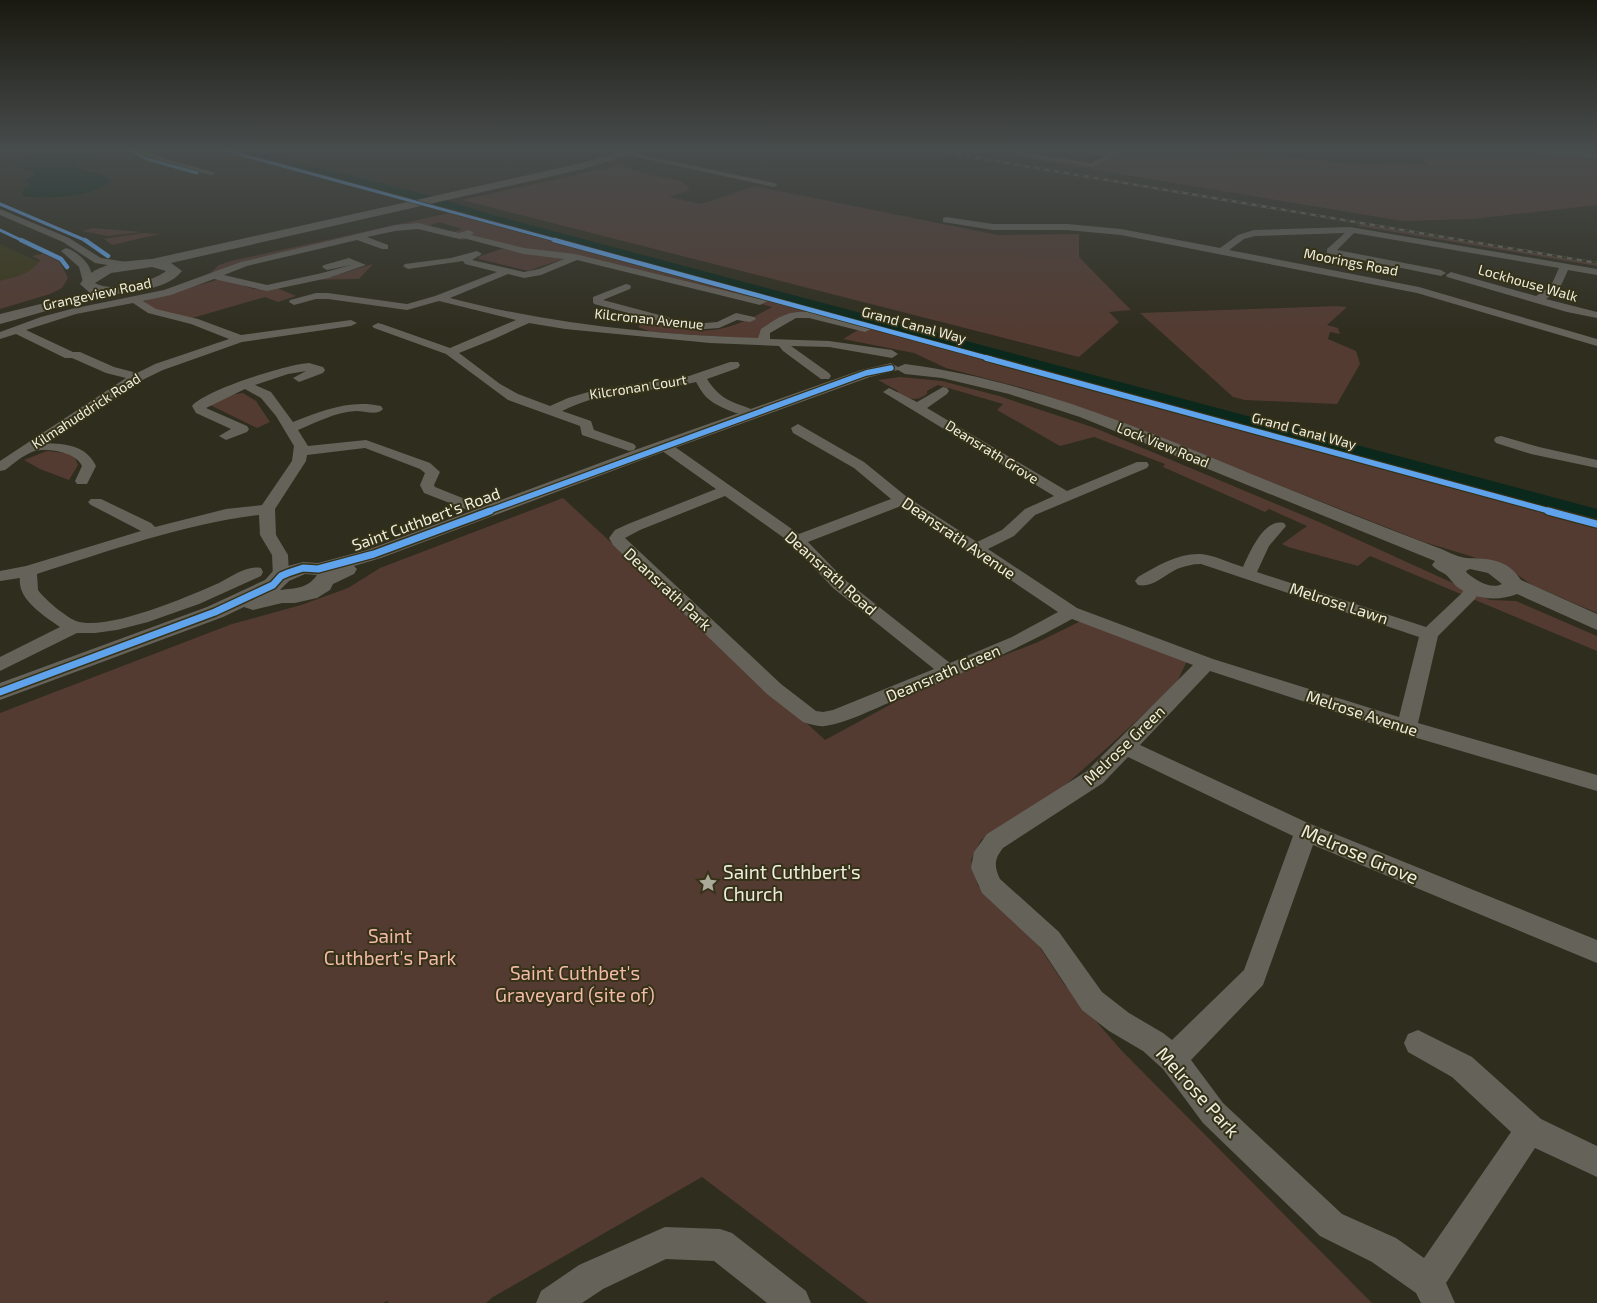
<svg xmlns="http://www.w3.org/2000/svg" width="1597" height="1303" viewBox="0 0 1597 1303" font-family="'Exo 2',sans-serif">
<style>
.built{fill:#3c381a}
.green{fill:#533b32}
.water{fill:#0b281c}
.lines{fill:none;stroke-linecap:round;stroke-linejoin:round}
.minor{fill:#65625a;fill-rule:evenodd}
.tertiary{fill:#65625a;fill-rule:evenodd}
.secondary{fill:#66635a;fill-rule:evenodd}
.rail-casing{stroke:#6a675f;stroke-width:2.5}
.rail{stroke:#353218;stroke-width:2;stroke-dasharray:5;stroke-linecap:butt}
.cycleway-far3-casing{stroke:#353218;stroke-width:4.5}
.cycleway-far2-casing{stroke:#353218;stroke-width:6}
.cycleway-far1-casing{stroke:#353218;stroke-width:8}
.cycleway-casing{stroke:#353218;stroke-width:10}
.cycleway-far3{stroke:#60a3ed;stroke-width:3}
.cycleway-far2{stroke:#60a3ed;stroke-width:4.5}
.cycleway-far1{stroke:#60a3ed;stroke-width:5.5}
.cycleway{stroke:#60a3ed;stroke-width:7}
.labels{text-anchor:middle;stroke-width:4;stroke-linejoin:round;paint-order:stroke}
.far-street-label{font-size:14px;fill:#efeede;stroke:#353218}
.street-label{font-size:16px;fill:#efeede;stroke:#353218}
.near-street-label{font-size:19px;fill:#efeede;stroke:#353218}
.near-poi-label{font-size:19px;fill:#efeede;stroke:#353218;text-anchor:start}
.near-park-label{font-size:19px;fill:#f4baa8;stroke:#353218}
</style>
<rect width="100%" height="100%" fill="#2f2d1e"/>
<!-- built -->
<g class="built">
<polygon points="1199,150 1265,150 1253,160"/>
<polygon points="0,244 39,262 30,272 0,281"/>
</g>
<!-- green -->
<g class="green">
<polygon points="976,150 1022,150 1018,152 1085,164 1089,169 1130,150 1199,150 1253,160 1260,154 1373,166 1388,164 1429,166 1420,157 1426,156 1421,150 1508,150 1597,159 1597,205 1473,219 1403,221"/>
<polygon points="621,165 641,173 682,181 690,190 669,197 701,204 755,186 998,235 1079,234 1079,257 1131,310 1109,312 1119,322 1079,357 462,200"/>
<polygon points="449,213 764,298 757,300 582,257 528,250 471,237 463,240 458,239 462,234 448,231 454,232 462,229 439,222 431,225 432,226 420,225 263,258 207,276 219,265 231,261"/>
<polygon points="1360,224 1597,264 1597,266 1358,226"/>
<polygon points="93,228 142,232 108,236 82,231"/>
<polygon points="143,233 159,234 112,245 104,239"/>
<polygon points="501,249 506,249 566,258 528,271 479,259 478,257"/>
<path d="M46 253 59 260 68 278 62 288 50 294 0 309V281C15 276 31 275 40 260L32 256Z"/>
<polygon points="373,264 359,279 304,280 330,277"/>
<polygon points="220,279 254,289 277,288 296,296 278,302 265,297 189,319 172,313 157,310 142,303 149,299"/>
<path d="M770 300 1597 527V613L1532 585 1506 567 1424 542 1106 417 1030 390 946 368 914 353 843 339 858 330 794 312 783 317 760 332 758 339 651 332 638 327 641 323C660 316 679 328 698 330 723 333 751 319 772 307L761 304Z"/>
<polygon points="1337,306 1347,307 1327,325 1338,328 1340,334 1330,332 1328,339 1356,351 1360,364 1337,404 1245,400 1233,397 1140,313"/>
<path d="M900 377 942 381 999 396 1095 428 1319 522 1490 600 1516 601 1597 636V651L1370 556 1358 566 1288 547 1282 544 1307 526 1269 509 1265 512 1163 467 1165 464 1094 437 1060 446 997 410 1003 404 938 385 927 391V394C916 402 910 399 897 394L898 391 878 380Z"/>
<polygon points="243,393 256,401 270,422 257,428 210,405 230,395"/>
<polygon points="47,451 66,453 75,458 78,465 69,480 40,469 24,460"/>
<polygon points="563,498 825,740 921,688 1038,642 1081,621 1188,659 1176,684 1107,748 1061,789 981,840 971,860 978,886 1037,943 1064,984 1121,1050 1372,1303 868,1303 702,1177 493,1297 486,1303 389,1303 387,1301 383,1303 0,1303 0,713 232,624 301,605 348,588 380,568"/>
</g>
<!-- water -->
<g class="water">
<path d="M23 150H95L93 152 88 155 103 154 106 156C95 156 82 156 76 165 85 173 105 172 111 181 97 196 42 200 23 196L22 192 30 185 26 181 35 173 10 163 36 153Z"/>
<polygon points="232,150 248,150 432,196 489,214 1597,509 1597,521"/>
</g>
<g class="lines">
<!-- minor -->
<g class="minor">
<polygon points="134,150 144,150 166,159 216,173 212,175 160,163"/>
<polygon points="605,150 621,150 631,153 627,155"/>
<polygon points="1074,150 1112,153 1120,150 1129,150 1092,167 1017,154 1021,152 1091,163 1105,156 1077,152"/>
<polygon points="633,153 774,183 778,185 774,187 636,157 633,157"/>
<polygon points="0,209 69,238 101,258 127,262 132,265 127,268 95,263 63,242 0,215"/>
<polygon points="946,217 993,224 1067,224 1121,229 1220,248 1238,235 1254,230 1350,227 1597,269 1597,275 1568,270 1559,290 1546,299 1597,312 1597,318 1567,312 1447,277 1446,275 1451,272 1536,296 1551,286 1559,268 1354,233 1337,250 1441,270 1446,273 1441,276 1327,253 1327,249 1345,233 1255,236 1244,239 1229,250 1419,287 1597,339 1597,346 1417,293 1121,235 1067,230 993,230 943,222 943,218"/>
<path d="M418 223 459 233 469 230 474 233 471 235 524 248 575 254 759 299 767 296 772 299 760 305 577 260 541 275 524 278 508 274 450 298C550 324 654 335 758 338L761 329C769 324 776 318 785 315 807 305 846 321 869 327L871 329 865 332 809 318H796L770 333V339L829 341 892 350 898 354 892 358 829 347 791 346 829 373 831 376 829 379H821L783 351 779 346 710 343 565 329 529 323 494 339 459 353 500 384 518 394 550 406 568 398 595 390 689 376 730 362H738L740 365 738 368 707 379C721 401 733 402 757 411L759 414 757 417C748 419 718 407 711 401 704 396 700 389 696 382 651 393 605 389 562 411L591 421 594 430 634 444 636 447 634 450 629 451 582 435 580 426 508 400 446 354 374 328 372 326 378 323 382 324 450 348 516 320 439 301 407 310 328 299H316L294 305 289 302 290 300 316 293H328L407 304 435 296 497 272 465 264 463 261 408 269 403 266 405 264 451 258 477 251 482 254 472 260 524 272 539 269 564 259 524 254 463 238 459 239 418 229 395 231 367 237 388 245V249H382L357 240 247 266 224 275 267 285 322 273 351 265 327 270 322 267 324 265 349 258 366 265 328 278 267 291 214 279 171 295 143 301 156 309 198 319 241 335 351 320 357 323 351 326 242 342 163 370 130 386 45 443C66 444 86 445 96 466L87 484H77L75 481 82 466C76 452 45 447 32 452 22 456 13 464 5 470L0 471V461L126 378 106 373 72 358H65L16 334 0 339V332L41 317 71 309 164 290 241 262 395 225ZM133 303 148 313 191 324 229 339 155 364 137 373 114 367 80 352H73L26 330 76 314Z"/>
<path d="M66 248C79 252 96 268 91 282H83L79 267 61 251Z"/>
<polygon points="626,284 630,285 631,287 630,289 603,300 693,324 717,322 736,313 754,317 756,319 750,322 737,320 719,328 693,330 594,304 593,302 593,297"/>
<path d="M309 363 323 367 325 370 323 373 299 382 293 378 306 371 288 374 255 385 271 392 293 422C321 411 350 399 381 406L383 409C377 416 365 411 356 411 336 412 317 422 298 430L308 446 366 440 430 463 440 472 434 485 435 487 475 503 478 506 475 509H465L424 493 420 485 425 473 420 469 365 448 307 455 306 461 275 509 276 535 288 555 289 576 287 580H275L273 576 272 555 260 535 259 515C183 524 110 551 37 574L38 590C44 599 66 617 76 621 107 632 189 596 219 583 231 577 247 565 261 568L263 572 261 576 199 604 148 622 117 630 95 633H77L0 671V657L60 627C44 616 17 599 20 578L0 581V571L26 566 141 531 91 505 88 502 91 499H101L151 523 155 527 226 509 262 505 292 461 294 446 276 416 261 398 245 389 206 408 247 426 249 429 247 432 226 440 219 436 231 429 196 413 192 406C205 390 288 364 309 363Z"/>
<path d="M943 387 947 388 949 391 947 394 927 408 1067 491 1137 462H1147L1149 465 1147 468 1035 515 1014 536 988 549 1077 608 1213 659 1399 717 1419 637 1201 564C1192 564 1185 566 1177 569 1165 575 1152 588 1138 585L1135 581 1138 577C1157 566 1178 553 1201 554 1214 555 1230 563 1243 567 1250 552 1264 518 1284 523L1286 526 1269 546 1257 572 1426 627 1462 593 1467 583 1473 582 1479 583 1482 587 1475 599 1438 636 1418 723 1597 775V791L1400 733 1210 671 1140 745 1308 823 1597 940V963L1313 845 1263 985 1191 1060 1223 1103 1342 1214 1396 1238 1424 1258 1511 1132 1452 1077 1408 1052 1404 1043 1408 1034 1418 1030 1472 1057 1541 1119 1597 1146V1177L1535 1148 1446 1283 1455 1303H1421L1416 1293 1372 1262 1320 1236 1203 1123 1163 1069 1143 1051 1109 1031 1082 1010 1041 948 982 893 971 868 974 852 987 834 1087 771 1193 665 1072 619C1015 651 954 677 893 701 871 710 849 722 825 726 818 727 810 724 803 722L767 694 613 545 609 538 615 530 628 524 716 489 658 448 656 445 663 441 668 442 799 534 891 499 854 468 793 433 791 428 798 424 864 462 907 497 977 542 1002 530 1025 509 1054 496 883 392 889 388 917 402ZM725 496 791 543 833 588 934 669 833 710 823 712 816 711 781 684 625 538 640 530ZM901 506 1058 612 1012 637 950 663 845 580 808 542ZM1128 757 1293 836 1244 970 1172 1040 1163 1033 1129 1013 1102 992 1059 932 1000 879C994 867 994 859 1003 848L1103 783Z"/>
<polygon points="1501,436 1539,447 1597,460 1597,468 1531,454 1496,443 1494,440 1496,437"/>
<polygon points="665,1227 720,1229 732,1233 806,1291 811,1303 767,1303 714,1261 666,1259 603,1289 582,1303 536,1303 541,1291 579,1265"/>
</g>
<!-- tertiary -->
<g class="tertiary">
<polygon points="1533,150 1563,150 1597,153 1597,159 1537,153"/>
<path d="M891 363 898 367 905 364C1020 379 1126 422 1232 466 1300 494 1368 521 1436 547 1445 550 1456 557 1466 558 1488 559 1507 558 1521 580L1597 614V630L1517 594C1497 602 1473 599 1456 586 1452 582 1449 577 1445 574 1440 571 1436 570 1432 565L1435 561 1080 417 1009 394 942 378 905 374 898 370 870 377 644 459 381 558 354 566 357 569 354 574 333 584 330 590 317 598 295 603H282L253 610 244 607 223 617 0 700V683L207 607 265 580 273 571 280 568 303 562 318 563 367 550 632 451 861 370ZM1470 569 1488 573 1502 584C1490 590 1476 580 1467 573L1466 571ZM305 574 317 575C307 589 296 588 280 590L289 581Z"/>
</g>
<!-- secondary -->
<path class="secondary" d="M626 150H641L640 152 579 170 171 263 182 271C177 277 171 281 164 284 147 291 129 292 111 295 74 302 37 314 0 324V314L89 292 80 284C95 262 127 261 152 259L577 164ZM152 267 166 271C152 282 111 293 95 283L111 273Z"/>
<!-- rail casing -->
<g class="rail-casing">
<polyline id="rail" points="931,150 1597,263"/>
</g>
<!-- rail -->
<use href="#rail" class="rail"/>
<!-- cycleway-far3 casing -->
<g class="cycleway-far3-casing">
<g id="cycleway-far3">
<polyline points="130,150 147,159 197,173"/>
<polyline points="224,150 559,241"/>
<polyline points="0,204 87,241"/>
<polyline points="0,230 23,241"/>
</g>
</g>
<!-- cycleway-far2 casing -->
<g class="cycleway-far2-casing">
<g id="cycleway-far2">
<polyline points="21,240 61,259 67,267"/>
<polyline points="85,240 108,256"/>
<polyline points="554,240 991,359"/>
</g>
</g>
<!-- cycleway-far1 casing -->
<g class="cycleway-far1-casing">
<g id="cycleway-far1">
<polyline points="986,358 1553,512"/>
<polyline points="486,512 866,373 891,368"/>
</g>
</g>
<!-- cycleway casing -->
<g class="cycleway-casing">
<g id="cycleway">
<polyline points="1548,511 1597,524"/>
<polyline points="0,692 215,612 273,585 281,576 288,573 303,568 318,569 374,554 490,511"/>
</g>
</g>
<!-- cycleway-far3 -->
<use href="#cycleway-far3" class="cycleway-far3"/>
<!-- cycleway-far2 -->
<use href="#cycleway-far2" class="cycleway-far2"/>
<!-- cycleway-far1 -->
<use href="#cycleway-far1" class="cycleway-far1"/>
<!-- cycleway -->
<use href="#cycleway" class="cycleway"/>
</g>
<!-- sky -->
<linearGradient id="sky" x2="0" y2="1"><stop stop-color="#1a1910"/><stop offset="0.45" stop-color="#474c4c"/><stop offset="1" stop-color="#474c4c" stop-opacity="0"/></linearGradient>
<rect width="1597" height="332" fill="url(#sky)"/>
<!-- icons -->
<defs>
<g id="sight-bare" transform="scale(1.5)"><path d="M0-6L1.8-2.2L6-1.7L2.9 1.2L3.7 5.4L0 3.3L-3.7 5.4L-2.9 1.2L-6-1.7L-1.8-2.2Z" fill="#acaa9b" stroke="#353218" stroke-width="2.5" paint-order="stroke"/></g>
</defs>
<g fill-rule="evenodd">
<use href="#sight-bare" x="708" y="883"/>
</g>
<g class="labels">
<!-- far-street labels -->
<g class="far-street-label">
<text transform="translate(1351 262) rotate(11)" y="5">Moorings Road</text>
<text transform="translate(1528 283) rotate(16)" y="5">Lockhouse Walk</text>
<text transform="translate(97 294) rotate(-12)" y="5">Grangeview Road</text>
<text transform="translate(649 319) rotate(6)" y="5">Kilcronan Avenue</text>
<text transform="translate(914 325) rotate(15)" y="5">Grand Canal Way</text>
<text transform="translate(638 387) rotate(-9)" y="5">Kilcronan Court</text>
<text transform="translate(86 411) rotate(-33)" y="5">Kilmahuddrick Road</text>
<text transform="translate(1304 431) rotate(15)" y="5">Grand Canal Way</text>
<text transform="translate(1163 445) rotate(22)" y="5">Lock View Road</text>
<text transform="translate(992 452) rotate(32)" y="5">Deansrath Grove</text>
</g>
<!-- street labels -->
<g class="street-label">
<text transform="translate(426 519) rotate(-20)" y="6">Saint Cuthbert’s Road</text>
<text transform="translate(959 538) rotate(34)" y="6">Deansrath Avenue</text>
<text transform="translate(831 573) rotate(42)" y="6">Deansrath Road</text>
<text transform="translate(668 589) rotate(43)" y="6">Deansrath Park</text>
<text transform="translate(1339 603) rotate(18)" y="6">Melrose Lawn</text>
<text transform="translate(943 673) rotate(-23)" y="6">Deansrath Green</text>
<text transform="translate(1362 713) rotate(18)" y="6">Melrose Avenue</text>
<text transform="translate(1124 745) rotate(-44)" y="6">Melrose Green</text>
</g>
<!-- near-street labels -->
<g class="near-street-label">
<text transform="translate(1360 854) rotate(23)" y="7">Melrose Grove</text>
<text transform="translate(1198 1092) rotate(48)" y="7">Melrose Park</text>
</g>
<!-- near-poi labels -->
<g class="near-poi-label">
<text x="723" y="879">Saint Cuthbert's<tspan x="723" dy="22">Church</tspan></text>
</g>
<!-- near-park labels -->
<g class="near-park-label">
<text x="390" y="943">Saint<tspan x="390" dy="22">Cuthbert's Park</tspan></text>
<text x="575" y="980">Saint Cuthbet's<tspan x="575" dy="22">Graveyard (site of)</tspan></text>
</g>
</g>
</svg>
